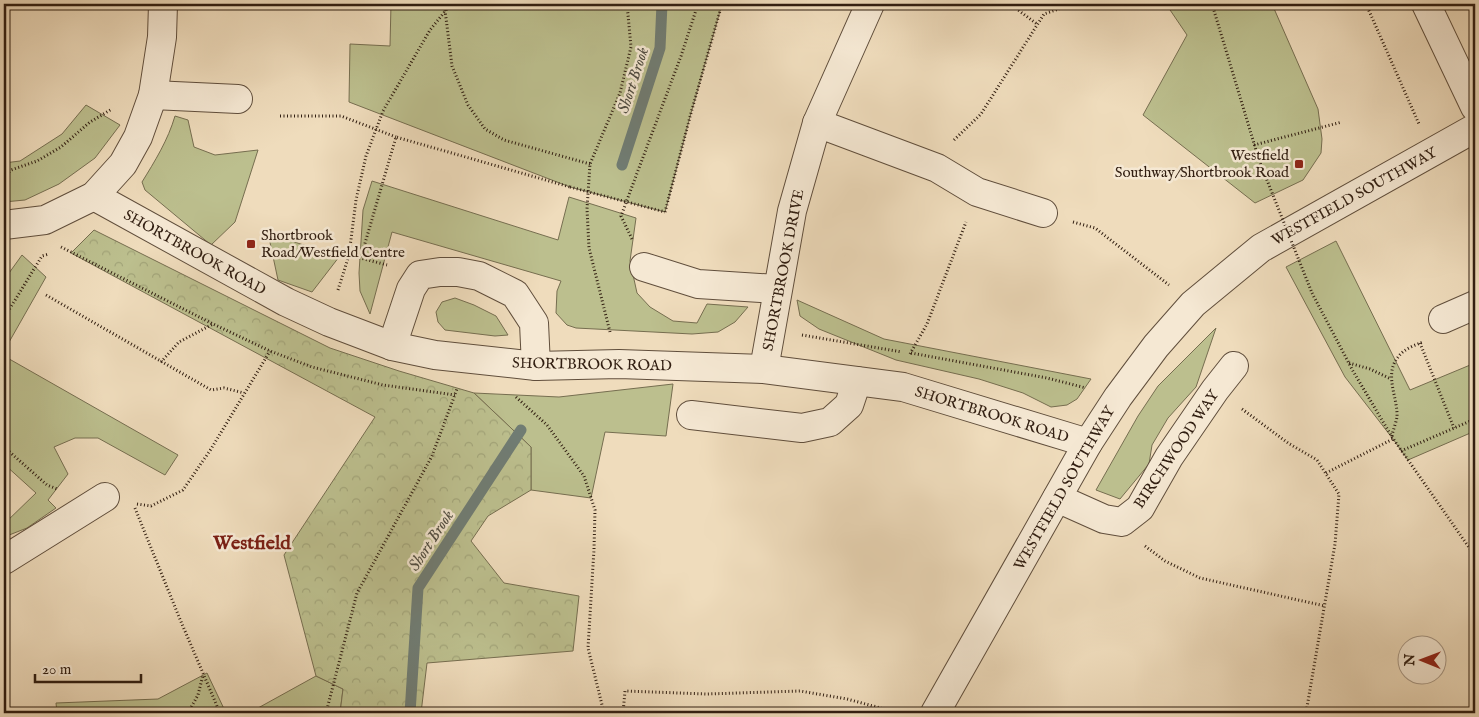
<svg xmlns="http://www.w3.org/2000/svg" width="1479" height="717" viewBox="0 0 1479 717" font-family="'IM FELL English',serif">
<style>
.grass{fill:#bcbf8e;stroke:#766e50}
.forest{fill:url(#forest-crowns);stroke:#766e50}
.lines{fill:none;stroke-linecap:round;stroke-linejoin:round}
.stream{stroke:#707c73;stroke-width:11}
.minor-casing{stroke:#604e3c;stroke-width:30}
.path{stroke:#311e11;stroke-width:3;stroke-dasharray:1 2.5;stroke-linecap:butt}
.minor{stroke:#f5e8d3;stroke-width:28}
.path-bridge{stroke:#311e11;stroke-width:3;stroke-dasharray:1 2.5;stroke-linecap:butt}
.poi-dot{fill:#8f2418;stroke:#f5e8d3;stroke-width:2}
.labels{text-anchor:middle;stroke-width:5;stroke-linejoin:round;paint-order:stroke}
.poi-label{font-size:15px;fill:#311e11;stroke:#f5e8d3;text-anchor:end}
.street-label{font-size:15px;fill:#311e11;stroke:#f5e8d3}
.water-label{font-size:16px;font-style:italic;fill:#504d42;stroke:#f5e8d3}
.district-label{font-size:20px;font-weight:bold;fill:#7a1f14;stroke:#f5e8d3}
</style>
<defs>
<pattern id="forest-crowns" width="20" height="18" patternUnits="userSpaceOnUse" patternTransform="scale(1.25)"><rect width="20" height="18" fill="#bcbf8e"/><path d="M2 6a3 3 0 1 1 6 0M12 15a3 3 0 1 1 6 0" fill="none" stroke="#a2a479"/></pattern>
</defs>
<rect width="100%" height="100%" fill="#efdcbc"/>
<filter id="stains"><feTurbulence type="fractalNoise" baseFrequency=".004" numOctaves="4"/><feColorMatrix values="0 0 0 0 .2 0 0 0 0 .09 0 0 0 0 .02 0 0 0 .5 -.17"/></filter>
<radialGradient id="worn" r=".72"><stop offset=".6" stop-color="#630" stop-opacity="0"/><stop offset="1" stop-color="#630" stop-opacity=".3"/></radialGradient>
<!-- grass -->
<g class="grass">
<polygon points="391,4 722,4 691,113 665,212 570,187 349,102 350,44 390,46"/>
<polygon points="1166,4 1272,4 1318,109 1322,139 1321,153 1303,180 1255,203 1143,115 1187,35"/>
<polygon points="86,105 120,125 95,158 59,184 25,200 4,202 4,163 20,161 62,134"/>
<path d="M175 116 188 120 194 147 215 155 258 150 235 222 211 245 145 190 142 182C155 161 168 140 175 116Z"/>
<polygon points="372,181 558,240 569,197 636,218 630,261 637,293 650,307 673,321 697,323 707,304 748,307 735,322 718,332 692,334 576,328 567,325 556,313 557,291 561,281 392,232 370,314 360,291 359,273 363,210"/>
<polygon points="268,233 339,257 312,292 278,280"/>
<polygon points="1336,241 1410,390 1475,363 1475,431 1408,460 1393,439 1345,377 1286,267"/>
<polygon points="22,255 46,277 4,351 4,280"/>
<polygon points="455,298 474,305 496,316 508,335 495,336 445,330 438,322 436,312 442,302"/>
<polygon points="797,300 884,339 1091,379 1077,399 1067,405 1051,407 1023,393 979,379 896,360 819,329 800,316"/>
<polygon points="1216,328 1196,387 1168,418 1152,445 1149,464 1120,499 1096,490 1138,416 1158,386"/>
<polygon points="4,356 178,455 165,475 98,438 75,438 54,447 68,474 48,500 56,508 27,528 4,537 4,524 36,493 4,464"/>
<polygon points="673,384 666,436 605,432 591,498 531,490 531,447 474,393 559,397"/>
<polygon points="207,673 226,713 57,713 56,703 158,699"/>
<polygon points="316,676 343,689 340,713 249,713"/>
</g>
<!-- forest -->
<polygon class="forest" points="94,230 330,348 399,371 474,393 531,447 531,490 488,516 471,541 504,583 579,596 573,651 427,663 421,713 340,713 343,689 316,676 284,555 375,417 71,253"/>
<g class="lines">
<!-- stream -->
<g class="stream">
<polyline points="622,165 660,48 662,4"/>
<polyline points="410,713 418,588 521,430"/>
</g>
<!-- minor casing -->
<g class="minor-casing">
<g id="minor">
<polyline points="1426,4 1475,107"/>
<polyline points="153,95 238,99"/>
<polyline points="817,123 937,168 977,192 1043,213"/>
<polyline points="94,196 286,302 329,322 392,346 435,355 536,366 619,364 764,369 903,387 1088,443"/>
<polyline points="4,225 45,220 94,196 123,164 138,137 153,95 162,37 163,4"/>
<polyline points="644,267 698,284 777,289"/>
<polyline points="1443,319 1475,305"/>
<polyline points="392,346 411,289 420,275 440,272 458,272 479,276 515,294 534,323 536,366"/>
<polyline points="764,369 792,211 817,123 870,4"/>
<polyline points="691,415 802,428 830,422 849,405 857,381"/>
<polyline points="1057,498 1104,519 1122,522 1140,508 1169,457 1215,390 1234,366"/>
<polyline points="4,560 105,497"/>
<polyline points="935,713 1088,443 1118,397 1156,346 1193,304 1261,248 1475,128"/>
</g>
</g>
<!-- path -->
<g class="path">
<polyline points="442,4 445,10 452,66 468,105 485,129 504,140 590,164"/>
<polyline points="1010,4 1037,24"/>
<polyline points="1212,4 1259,160"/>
<polyline points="1366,4 1419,124"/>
<polyline points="954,140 981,114 1044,14 1073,4"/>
<polyline points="1254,145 1342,122"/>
<polyline points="4,177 11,170 37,161 61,147 90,122 112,109"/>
<polyline points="665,212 691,113 722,4"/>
<polyline points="1073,222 1095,228 1169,285"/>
<polyline points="632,239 621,216 681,56 698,4"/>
<polyline points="61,247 213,324 270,351 312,367 383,385 455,395"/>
<polyline points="349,255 387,265"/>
<polyline points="361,257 396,137 570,187"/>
<polyline points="338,290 349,255 356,200 366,156 383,111 430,30 451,4"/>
<polyline points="1312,293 1353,371 1392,437 1475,556"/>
<polyline points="46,295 211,390 224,388 244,393"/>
<polyline points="4,318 42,256 49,254"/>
<polyline points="610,332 589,248 587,209 590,164 620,93 631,47 627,4"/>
<polyline points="802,335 902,352"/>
<polyline points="1420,343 1454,428"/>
<polyline points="911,353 1047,378 1086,388"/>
<polyline points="910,354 927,324 966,222"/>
<polyline points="161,362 179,342 213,324"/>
<polyline points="1349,363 1370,369 1391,379"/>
<polyline points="516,397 547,425 584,476 595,510 594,549 588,648 604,713"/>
<polyline points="1242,409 1288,443 1317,460 1339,494 1335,544 1306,713"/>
<path d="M1392 436C1393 430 1396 423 1397 417 1398 397 1383 374 1399 356 1404 349 1415 345 1423 342"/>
<polyline points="4,447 47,485 57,489"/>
<polyline points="1401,451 1475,419"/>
<polyline points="1326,473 1393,439"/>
<polyline points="137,504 151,506 183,490 211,449 270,351"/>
<polyline points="135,508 179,617 220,713"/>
<polyline points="1145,546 1165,561 1200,578 1325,606"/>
<polyline points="188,713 198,695 203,675"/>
<polyline points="326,713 357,593 432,456 457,389"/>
<polyline points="623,713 625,691 707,694 800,691 847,699 899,713"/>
</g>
<!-- minor -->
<use href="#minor" class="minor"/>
<!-- path-bridge -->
<g class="path-bridge">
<polyline points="280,116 341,116 396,137"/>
<polyline points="1259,160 1312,293"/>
<polyline points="570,187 665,212"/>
</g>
</g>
<!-- markers -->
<g class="poi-dot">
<rect x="1294" y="159" width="10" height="10" rx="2.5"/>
<rect x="246" y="239" width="10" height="10" rx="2.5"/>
</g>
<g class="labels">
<!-- poi labels -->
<g class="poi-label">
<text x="1289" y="160">Westfield<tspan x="1289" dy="17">Southway/Shortbrook Road</tspan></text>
<text x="261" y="240" text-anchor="start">Shortbrook<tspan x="261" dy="17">Road/Westfield Centre</tspan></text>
</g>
<!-- street labels -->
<g class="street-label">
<text transform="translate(1354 196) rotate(-29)" y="5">WESTFIELD SOUTHWAY</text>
<text transform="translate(195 252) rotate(29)" y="5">SHORTBROOK ROAD</text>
<text transform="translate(783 270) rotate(-79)" y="5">SHORTBROOK DRIVE</text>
<text transform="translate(592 364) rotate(1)" y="5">SHORTBROOK ROAD</text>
<text transform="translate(992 414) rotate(17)" y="5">SHORTBROOK ROAD</text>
<text transform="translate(1176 449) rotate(-56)" y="5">BIRCHWOOD WAY</text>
<text transform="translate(1064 488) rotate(-60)" y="5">WESTFIELD SOUTHWAY</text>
</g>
<!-- water labels -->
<g class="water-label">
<text transform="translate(632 80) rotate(-72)" y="6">Short Brook</text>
<text transform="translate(430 540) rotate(-57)" y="6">Short Brook</text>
</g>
<!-- district labels -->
<g class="district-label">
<text x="252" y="549">Westfield</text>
</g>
</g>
<!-- margin -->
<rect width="1479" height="717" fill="none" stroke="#efdcbc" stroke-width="20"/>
<rect x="5" y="5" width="1469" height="707" fill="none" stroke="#311e11" stroke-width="2.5"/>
<rect x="10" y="10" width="1459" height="697" fill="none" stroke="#311e11"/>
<!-- north arrow -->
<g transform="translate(1422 660) rotate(271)"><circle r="24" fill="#f5e8d3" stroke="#a79785"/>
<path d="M0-4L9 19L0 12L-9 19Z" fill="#8f2418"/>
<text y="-8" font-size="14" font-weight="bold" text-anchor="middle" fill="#311e11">N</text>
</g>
<!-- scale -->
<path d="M35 674v8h106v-8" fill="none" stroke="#311e11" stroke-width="2.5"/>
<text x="42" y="674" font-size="15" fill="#311e11" stroke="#f5e8d3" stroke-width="4" paint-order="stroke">20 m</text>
<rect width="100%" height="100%" filter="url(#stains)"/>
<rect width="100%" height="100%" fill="url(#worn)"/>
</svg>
